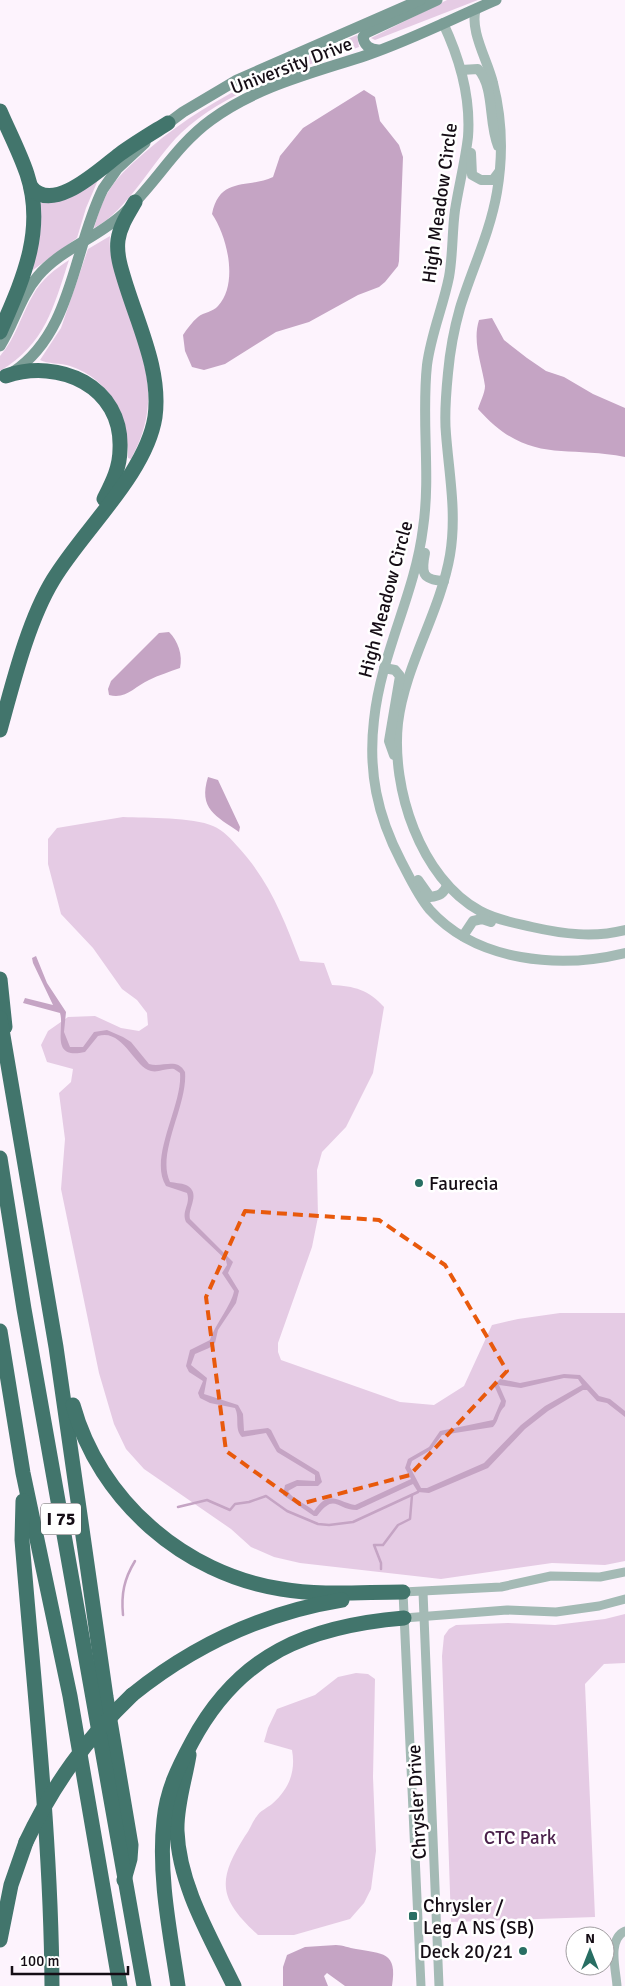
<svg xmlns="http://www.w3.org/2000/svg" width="625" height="1986" viewBox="0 0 625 1986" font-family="Signika,sans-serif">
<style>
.green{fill:#e5cbe4}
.water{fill:#c5a4c4;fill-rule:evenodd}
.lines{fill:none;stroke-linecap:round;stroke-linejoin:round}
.stream{stroke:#c5a4c4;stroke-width:2.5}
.minor{stroke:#a4bab5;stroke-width:9}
.tertiary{stroke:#a4bab5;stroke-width:10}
.secondary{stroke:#7b9d96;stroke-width:11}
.motorway{stroke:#42756c;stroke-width:15}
.motorway-bridge{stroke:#42756c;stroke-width:15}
.marked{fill:none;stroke:#e8590c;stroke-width:4;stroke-dasharray:10 6;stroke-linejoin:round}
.poi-dot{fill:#286e63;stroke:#fff;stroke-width:2}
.labels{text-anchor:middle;stroke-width:5;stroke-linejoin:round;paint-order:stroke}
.shield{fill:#fff;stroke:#5b565b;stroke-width:1}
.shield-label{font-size:18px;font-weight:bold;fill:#150d15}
.street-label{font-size:19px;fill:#150d15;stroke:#fff}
.poi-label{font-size:19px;fill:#150d15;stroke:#fff;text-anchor:start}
.park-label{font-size:19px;fill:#4a214b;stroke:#fff}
</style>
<rect width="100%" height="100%" fill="#fdf3fd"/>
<!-- green -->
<g class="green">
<polygon points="447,0 478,0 375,40 371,38"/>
<path d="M357 35 359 47C297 70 231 87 181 133 153 160 127 212 94 228 98 215 102 201 110 189 120 173 135 161 150 148 213 95 282 67 357 35Z"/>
<polygon points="98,180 86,208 77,238 33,270 38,203 53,201"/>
<path d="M110 236C108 253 115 271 120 287 140 351 166 395 131 459L128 458C129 417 111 380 70 366 61 363 47 364 40 360L61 328 88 249Z"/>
<path d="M69 260C53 308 46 343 0 371V356C16 338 21 315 33 295 41 280 55 269 69 260Z"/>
<path d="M123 817C147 818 193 817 213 826 223 830 232 840 239 848 270 882 284 919 300 961L324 963 332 985C354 986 369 990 384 1007L373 1073 346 1127 322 1152 317 1170 318 1217 312 1247 278 1343V1352L281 1360 400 1402 434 1405 464 1386 492 1325 518 1319 560 1313H625V1561L605 1565 552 1563 441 1579 300 1563 274 1557 251 1547 231 1529 144 1469 126 1449 114 1424 99 1373 61 1189 65 1139 59 1093 71 1082 73 1069 47 1062 41 1045 48 1031 68 1017 95 1016 121 1028 139 1031 148 1025 147 1013 137 1000 122 989 93 948 61 914 48 864V839L57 828Z"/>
<polygon points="625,1614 625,1663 604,1664 585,1684 595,1917 451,1922 442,1656 444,1636 449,1629 456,1625 508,1623 555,1625 605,1619"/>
<path d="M356 1673 368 1674 375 1679 373 1777 376 1851 371 1889 364 1903 350 1919 294 1935H258C218 1899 217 1880 245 1836 250 1830 252 1822 257 1816 260 1811 267 1808 272 1804 289 1789 296 1772 292 1750L264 1742 268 1728 277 1709 315 1695 338 1677Z"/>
</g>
<!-- water -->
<g class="water">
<path d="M364 90 375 97 380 121 399 145 403 157 399 261 398 266 385 282 379 287 358 295 309 322 276 332 225 364 204 370 192 367 185 351 183 335C187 329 192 322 198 317 204 312 213 312 218 306 239 283 227 236 212 214 220 176 247 189 273 177L280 156 303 128Z"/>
<path d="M492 318 504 340 527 358 546 371 564 377 593 394 625 408V457C562 445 528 465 478 409 480 402 485 393 485 386 482 364 472 342 479 320Z"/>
<path d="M169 632C178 641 183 655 180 668 169 672 159 675 149 680 135 686 126 700 109 695L108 689 111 681 159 633Z"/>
<path d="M208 777 218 780 240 827 239 832C216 816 198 809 208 777Z"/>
<path d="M36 956 47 983 66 1012 64 1032 70 1047H83L94 1032 107 1030 123 1037 131 1042 149 1064C162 1068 177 1057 185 1072 188 1105 156 1153 170 1182 175 1183 181 1183 186 1185 202 1193 187 1208 190 1219L233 1262 228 1273 239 1291 236 1303 218 1330 215 1343 209 1348 195 1354 191 1365 207 1378 204 1394 238 1405 243 1414 244 1431 268 1428 271 1430 280 1448 319 1472 322 1482 318 1486H297L288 1491C293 1500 307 1504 314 1511 329 1489 336 1501 355 1505L411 1479 405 1468 408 1459 429 1447 440 1431 493 1420 501 1401 494 1385 500 1379 520 1383 564 1374 580 1375 599 1396 610 1399 625 1411V1417L607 1403 597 1401 587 1390H583L548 1411 525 1429 488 1468 429 1493 418 1492 413 1484 357 1510C336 1510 335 1492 317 1516H314L283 1495 285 1485 297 1480 315 1481V1475L277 1452 266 1433 242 1437C234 1429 240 1418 235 1408L210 1403 200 1398 198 1393 203 1381 189 1372 186 1366 190 1350 210 1340C215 1325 232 1304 234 1291L222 1273 227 1265 226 1260 186 1222C181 1211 191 1204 187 1193L166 1186C148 1158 183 1105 180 1073L174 1069C166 1068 158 1073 151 1071 134 1067 123 1028 98 1036L85 1052C49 1060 65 1028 60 1013L23 1003 25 998 53 1005 33 963 32 958ZM564 1378 578 1379 582 1385 545 1406 521 1425 484 1463 427 1488H421L410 1467 412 1461 431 1450 442 1435 493 1427C499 1421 498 1412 505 1406L506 1401 499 1385 521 1388Z"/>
<path d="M336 1945C343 1945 349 1948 356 1949 382 1954 398 1951 392 1986H345L327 1973 324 1976 328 1986H283V1967L287 1955 305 1947Z"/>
</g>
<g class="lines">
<!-- stream -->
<g class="stream">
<polyline points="178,1507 207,1500 230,1510 235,1504 249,1502 266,1496 287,1511 318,1524 329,1525 353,1522 418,1492"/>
<polyline points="381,1569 381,1563 374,1545 383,1545 398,1525 410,1519 412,1495"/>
<path d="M123 1615C121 1594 124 1579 135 1561"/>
</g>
<!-- minor -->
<g class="minor">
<polyline points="423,1592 439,1986"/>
<polyline points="404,1618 507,1610 556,1612 599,1606 625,1599"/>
<polyline points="421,1986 403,1592 501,1587 551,1576 600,1577 625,1572"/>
<path d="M617 1986C616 1970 607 1939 625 1931"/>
</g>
<!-- tertiary -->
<g class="tertiary">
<path d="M476 9C469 30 488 61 493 83 502 118 503 157 497 192 490 233 472 269 460 308 454 329 450 351 448 373 446 393 444 414 446 434 449 474 457 513 450 555 440 613 405 665 398 723 391 788 420 878 480 911 496 920 515 923 532 927 563 934 594 938 625 930"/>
<path d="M443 23C460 59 471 96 468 137 465 162 459 185 455 210 452 232 453 255 449 277 443 307 431 334 427 365 421 420 431 474 423 528 415 594 381 653 374 720 368 771 377 815 401 861 410 878 418 896 430 910 477 962 560 969 625 953"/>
<path d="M461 70 478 69C495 88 488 122 498 146"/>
<polyline points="471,153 472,175 481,180 493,180 499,172"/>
<path d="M425 553C421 573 422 580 444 581"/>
<polyline points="384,668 395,670 400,676 389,741 394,755"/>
<path d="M418 880 430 897C439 896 444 894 447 885"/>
<polyline points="463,936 473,921 482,919 491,922"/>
</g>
<!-- secondary -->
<g class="secondary">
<path d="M378 50C370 49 364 46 363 37L366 33 437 0"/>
<polyline points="163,127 183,112 237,80 420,0"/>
<path d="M0 346C14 324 20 297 38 276 61 249 97 238 123 214 155 185 175 146 211 120 257 86 313 73 367 55 411 40 454 18 496 0"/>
<path d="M13 372C73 332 73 249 103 189L117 169 145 143"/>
</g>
<!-- motorway -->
<g class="motorway">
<path d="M0 111C9 132 20 153 27 174 46 231 22 281 0 332"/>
<path d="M31 187C53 215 101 168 120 154 135 143 152 133 168 123"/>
<path d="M6 376C59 358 123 386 120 449 120 468 112 483 104 499"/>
<path d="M0 730C13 683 28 621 53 580 83 530 146 474 155 417 161 373 140 329 127 288 122 272 116 256 118 240 120 226 128 214 135 202"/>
<polyline points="0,979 5,1027"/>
<polyline points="0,1018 56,1347 106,1697 131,1845 130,1859 124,1880"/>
<polyline points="0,1158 24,1309 144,1986"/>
<polyline points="0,1331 23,1473 70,1696 120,1986"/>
<path d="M73 1405C99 1500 184 1574 281 1589 321 1596 363 1592 403 1592"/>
<path d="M23 1501 22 1540C34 1689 51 1837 52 1986"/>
<path d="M132 1695C194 1645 262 1613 342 1600"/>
<path d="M189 1755C185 1780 176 1806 177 1831 179 1886 211 1938 234 1986"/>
<polyline points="0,1940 11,1885 26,1842"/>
<path d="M178 1986C170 1932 158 1875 164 1820 167 1790 178 1768 192 1742 239 1654 308 1626 404 1618"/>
</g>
<!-- motorway-bridge -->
<path class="motorway-bridge" d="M26 1842C53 1785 86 1739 132 1695"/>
</g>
<!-- marked area -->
<path class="marked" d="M245 1211 379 1220 445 1265 507 1371 410 1475 300 1504 226 1451 206 1297Z"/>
<!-- markers -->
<g class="poi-dot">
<circle cx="419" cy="1183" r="5"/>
<rect x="408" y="1911" width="10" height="10" rx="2.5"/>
<circle cx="523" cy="1951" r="5"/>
</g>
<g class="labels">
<!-- shield labels -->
<rect class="shield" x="41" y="1503.5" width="40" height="31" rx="4"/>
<g class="shield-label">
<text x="61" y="1525">I 75</text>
</g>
<!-- street labels -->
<g class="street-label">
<text transform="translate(291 65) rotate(-21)" y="7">University Drive</text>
<text transform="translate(439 203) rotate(-82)" y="7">High Meadow Circle</text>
<text transform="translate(385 599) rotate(-75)" y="7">High Meadow Circle</text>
<text transform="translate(416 1802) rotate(-93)" y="7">Chrysler Drive</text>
</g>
<!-- poi labels -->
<g class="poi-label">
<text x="429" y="1190">Faurecia</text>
<text x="423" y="1912">Chrysler /<tspan x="423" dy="22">Leg A NS (SB)</tspan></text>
<text x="513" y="1958" text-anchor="end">Deck 20/21</text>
</g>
<!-- park labels -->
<g class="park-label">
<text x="520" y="1844">CTC Park</text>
</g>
</g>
<!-- north arrow -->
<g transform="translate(590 1951)"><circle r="24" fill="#ffffff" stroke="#a19ea1"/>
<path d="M0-4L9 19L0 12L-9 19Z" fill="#286e63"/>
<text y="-8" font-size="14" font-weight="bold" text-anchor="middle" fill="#150d15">N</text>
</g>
<!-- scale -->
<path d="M12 1966v8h116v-8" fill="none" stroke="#150d15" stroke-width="2.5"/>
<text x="20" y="1966" font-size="15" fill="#150d15" stroke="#ffffff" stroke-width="4" paint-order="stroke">100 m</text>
</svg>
